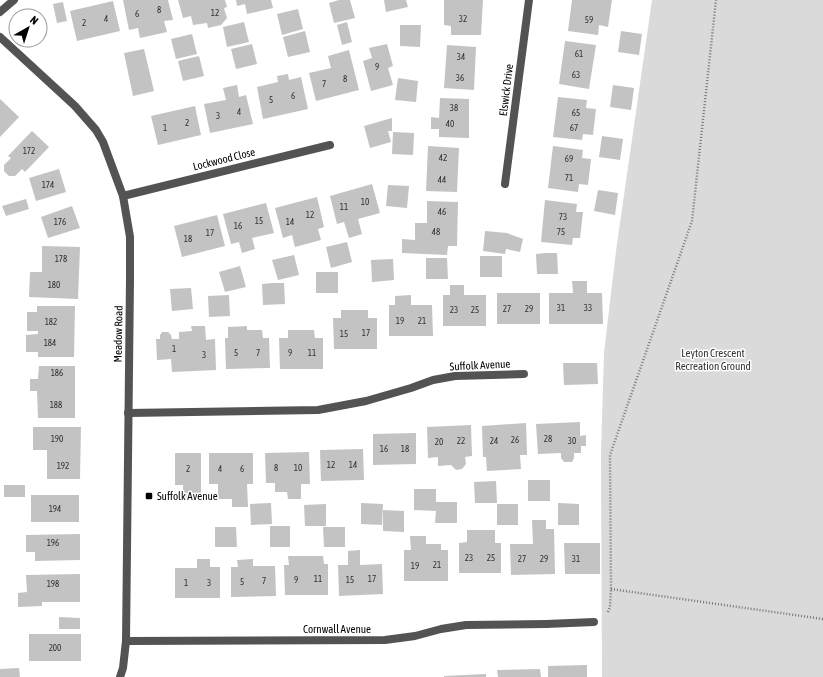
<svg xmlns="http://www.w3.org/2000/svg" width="823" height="677" viewBox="0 0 823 677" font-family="'Asap Condensed',sans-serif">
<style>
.green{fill:#dadada}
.building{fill:#c3c3c3}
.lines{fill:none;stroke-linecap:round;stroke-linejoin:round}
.path{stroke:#757575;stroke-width:2.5;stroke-dasharray:1 2;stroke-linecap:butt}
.service{stroke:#535353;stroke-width:8}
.minor{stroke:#535353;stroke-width:8}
.tertiary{stroke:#535353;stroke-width:8}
.poi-dot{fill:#000;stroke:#fff;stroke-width:1.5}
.labels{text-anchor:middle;stroke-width:3;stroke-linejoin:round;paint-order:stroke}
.number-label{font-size:9px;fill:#313131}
.street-label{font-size:11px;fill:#000;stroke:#fff}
.park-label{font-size:11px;fill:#313131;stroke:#fff}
.poi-label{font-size:11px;fill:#000;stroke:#fff;text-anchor:start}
</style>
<rect width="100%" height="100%" fill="#fff"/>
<!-- green -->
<polygon class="green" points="652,0 823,0 823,677 602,677 601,454 604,353 616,251"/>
<!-- building -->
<g class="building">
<polygon points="123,0 168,0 173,20 164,21 167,32 140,38 138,28 129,30"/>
<polygon points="178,0 225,0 227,7 224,8 227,18 221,25 208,28 207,23 193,25 191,16 183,18"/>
<polygon points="236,0 271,0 273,8 247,14 245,4 237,6"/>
<polygon points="339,0 350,0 355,18 334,23 329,3"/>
<polygon points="384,0 406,0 408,7 386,12"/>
<polygon points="444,0 483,0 481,35 451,35 451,26 444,25"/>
<polygon points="572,0 612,0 608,27 599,25 598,35 568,31"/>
<polygon points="113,1 120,31 77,41 70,11"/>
<polygon points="63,2 67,21 57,23 53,4"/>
<polygon points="298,9 303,29 282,35 277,14"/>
<polygon points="244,22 249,42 227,47 223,27"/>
<polygon points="347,22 352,42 342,45 337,25"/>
<polygon points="400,25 421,25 420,47 400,46"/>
<polygon points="305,31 310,52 288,57 283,37"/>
<polygon points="621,31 642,34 639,55 618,52"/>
<polygon points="192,34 197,54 176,59 171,39"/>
<polygon points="565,41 596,45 589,89 559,84"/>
<polygon points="252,44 257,64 236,69 231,49"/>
<polygon points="387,44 393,66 388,68 393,85 371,91 363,61 372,58 369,48"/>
<polygon points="447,45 476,47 474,90 444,88"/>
<polygon points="144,49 154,91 133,96 124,53"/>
<polygon points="349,50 359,90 316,101 309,73 331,68 328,56"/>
<polygon points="199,56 204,76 183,81 178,61"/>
<polygon points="288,74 289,80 301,77 308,109 263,119 257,87 278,82 277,76"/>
<polygon points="398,78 418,81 416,102 395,100"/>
<polygon points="237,85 239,97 246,95 253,124 210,133 204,104 226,100 223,88"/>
<polygon points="613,85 634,88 631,110 610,107"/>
<polygon points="558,97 587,100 586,108 596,109 593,135 583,134 582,140 553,137"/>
<polygon points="440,98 469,99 469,138 439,137 439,129 431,129 431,117 439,118"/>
<polygon points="0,99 19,117 0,137"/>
<polygon points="195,106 201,135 158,145 151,116"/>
<polygon points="392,118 392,131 388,131 391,142 370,148 364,126"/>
<polygon points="32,131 49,147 25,172 22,169 15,176 9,176 4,171 4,165 11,158 8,156"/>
<polygon points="393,132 414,133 413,155 392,154"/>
<polygon points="602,136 623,139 620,160 599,157"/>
<polygon points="428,146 459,148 457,192 426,191"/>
<polygon points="553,146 583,150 582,158 591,159 588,185 579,184 578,192 548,188"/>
<polygon points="59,169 66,192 36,201 29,178"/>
<polygon points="372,184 380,213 358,219 362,234 349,238 344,222 337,224 330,196"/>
<polygon points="388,185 409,186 407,208 386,206"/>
<polygon points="598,190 618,193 615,215 594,211"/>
<polygon points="317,197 324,227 318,229 321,240 295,247 292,235 283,238 275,208"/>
<polygon points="26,199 29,209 6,216 2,206"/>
<polygon points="545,200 577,204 576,212 583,212 580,238 573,238 572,245 541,242"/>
<polygon points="427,201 458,202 457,246 448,246 447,255 402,253 402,239 415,240 415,223 427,223"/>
<polygon points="266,203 274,233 252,238 255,249 242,253 239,242 231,244 223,214"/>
<polygon points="72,206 80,228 48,238 41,217"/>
<polygon points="217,215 225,246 182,257 174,226"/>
<polygon points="485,231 507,233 523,239 520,252 506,249 505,254 483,251"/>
<polygon points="347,242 352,262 331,268 326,247"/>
<polygon points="42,246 80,247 78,299 29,297 30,272 42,272"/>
<polygon points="546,253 557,253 558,274 537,274 536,254"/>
<polygon points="294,255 299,275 278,280 272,260"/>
<rect x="480" y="256" width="22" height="21"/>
<polygon points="426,258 447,258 448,279 426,279"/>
<polygon points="393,259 394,280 372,282 371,260"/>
<polygon points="240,266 246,287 225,292 219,272"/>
<rect x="316" y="272" width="22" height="21"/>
<polygon points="572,281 587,281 587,293 602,293 603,324 549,324 549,293 573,293"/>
<polygon points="273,283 284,283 285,304 263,305 262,284"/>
<polygon points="450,285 464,285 464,295 486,295 486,326 443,326 443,295 450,295"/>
<polygon points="191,288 193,309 172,311 170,289"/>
<rect x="497" y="293" width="43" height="31"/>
<polygon points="229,295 230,316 209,317 208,296"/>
<polygon points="411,295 411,305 432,305 433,336 389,336 389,305 395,305 395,296"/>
<polygon points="37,306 75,306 74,357 38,357 38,352 26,352 26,335 38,334 38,331 27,331 27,312 37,312"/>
<polygon points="341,310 368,310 368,318 377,318 377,349 334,349 333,318 341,318"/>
<polygon points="191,326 205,326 206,340 215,339 216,370 172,372 171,359 157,360 156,339 160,339 160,335 162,332 168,332 171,335 172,339 179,339 179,332 192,331"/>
<polygon points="247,326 247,330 262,330 263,338 269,338 270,368 226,369 225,338 228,338 228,327"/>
<polygon points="288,330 314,330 315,338 323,338 323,369 280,369 279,338 288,338"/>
<polygon points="563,363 597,363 598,384 564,385"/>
<polygon points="39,366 75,366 75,418 38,418 37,391 30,391 30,379 38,379"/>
<polygon points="580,422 580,436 586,435 586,446 581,446 581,453 574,453 574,458 572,462 564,462 561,458 561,453 538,454 536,424"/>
<polygon points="526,423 527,455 520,455 521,469 487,471 486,457 483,457 482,426"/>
<polygon points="471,425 472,456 465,457 466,464 462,469 456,470 451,465 438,466 438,457 428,458 427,427"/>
<polygon points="33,427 81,427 80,479 47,479 47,450 33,450"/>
<polygon points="416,433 416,464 373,465 373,434"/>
<polygon points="363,449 364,480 321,481 320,450"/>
<polygon points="309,452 310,484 301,484 301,499 288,499 287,492 275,492 275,483 266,483 265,453"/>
<polygon points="175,453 201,453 201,500 183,499 183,485 175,485"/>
<polygon points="209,453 253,453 253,484 247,484 248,507 232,507 232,499 218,499 218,484 209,484"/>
<rect x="528" y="480" width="22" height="21"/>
<polygon points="496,481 497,503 475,503 474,482"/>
<rect x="4" y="485" width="21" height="12"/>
<polygon points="414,489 436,489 436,502 457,502 457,523 435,523 436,511 414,510"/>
<rect x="31" y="495" width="48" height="27"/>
<polygon points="271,503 272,524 251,525 250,504"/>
<polygon points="361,503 383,504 382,525 361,524"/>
<polygon points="558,503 579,504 579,525 558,525"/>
<polygon points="326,504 326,526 305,526 304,505"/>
<rect x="497" y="504" width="21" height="21"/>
<polygon points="383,510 404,511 404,532 383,531"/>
<polygon points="532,520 546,520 546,529 554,529 555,574 511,575 510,544 533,544"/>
<rect x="270" y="526" width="20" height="21"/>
<polygon points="215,527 236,527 237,547 215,547"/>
<polygon points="323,527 345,527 345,547 324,547"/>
<polygon points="467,530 495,530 495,543 501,543 501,573 459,573 459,543 467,542"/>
<polygon points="80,534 80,560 35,561 35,552 26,552 26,535"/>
<polygon points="410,536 426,536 426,544 441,544 441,550 448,550 448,581 404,581 404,550 411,550"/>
<polygon points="564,543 600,543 600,574 565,574"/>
<polygon points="360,550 360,565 382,564 383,594 339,596 338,565 348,565 348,551"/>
<polygon points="288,556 323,556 324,564 328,564 328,595 285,595 284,565 289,565"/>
<polygon points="197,559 210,559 210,567 220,567 220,598 175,598 175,568 197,568"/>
<polygon points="253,559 253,566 275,566 276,596 231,597 231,567 238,567 237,560"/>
<polygon points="80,574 80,602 42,602 42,606 18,607 18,593 27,592 26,575"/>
<polygon points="59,617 80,618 80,629 59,629"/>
<rect x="29" y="634" width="52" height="27"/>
<polygon points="587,665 587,677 548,677 548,666"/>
<polygon points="19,668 20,677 0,677 0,669"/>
<polygon points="540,669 541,677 498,677 497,670"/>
<polygon points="486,674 486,677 444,677 444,676"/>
</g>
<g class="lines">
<!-- path -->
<g class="path">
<polyline points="611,589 823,619"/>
<polyline points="608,612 610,607 611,589 610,455 692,221 716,0"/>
</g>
<!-- service -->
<polyline class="service" points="546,624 594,622"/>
<!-- minor -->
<g class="minor">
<polyline points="0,12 14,0"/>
<polyline points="505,184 529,0"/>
<polyline points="123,196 330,145"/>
<polyline points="128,413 318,410 366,401 411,388 433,380 455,376 524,374"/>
<polyline points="126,641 385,640 415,636 441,629 466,625 546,624"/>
</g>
<!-- tertiary -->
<polyline class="tertiary" points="0,37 75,106 96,130 103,142 123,196 130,237 130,279 126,641 123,668 120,677"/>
</g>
<!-- markers -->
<rect class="poi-dot" x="145" y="492" width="8" height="8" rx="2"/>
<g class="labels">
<!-- number labels -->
<g class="number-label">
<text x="159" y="13">8</text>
<text x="215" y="16">12</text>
<text x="137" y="17">6</text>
<text x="106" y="22">4</text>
<text x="463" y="22">32</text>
<text x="589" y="23">59</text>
<text x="84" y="26">2</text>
<text x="579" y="57">61</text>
<text x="461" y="60">34</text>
<text x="377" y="70">9</text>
<text x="576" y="78">63</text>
<text x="460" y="81">36</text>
<text x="345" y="82">8</text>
<text x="324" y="87">7</text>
<text x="293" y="99">6</text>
<text x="271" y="103">5</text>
<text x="454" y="111">38</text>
<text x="239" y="115">4</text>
<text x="576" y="116">65</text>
<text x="218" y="119">3</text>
<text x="187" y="126">2</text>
<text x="450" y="127">40</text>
<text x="165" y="131">1</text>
<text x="574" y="131">67</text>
<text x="29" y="154">172</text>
<text x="443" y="161">42</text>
<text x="569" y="162">69</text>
<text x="569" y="181">71</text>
<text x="442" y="183">44</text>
<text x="48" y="188">174</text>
<text x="365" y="205">10</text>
<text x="344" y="210">11</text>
<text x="442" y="215">46</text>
<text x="310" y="218">12</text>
<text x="563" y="220">73</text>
<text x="259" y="224">15</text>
<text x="60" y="225">176</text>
<text x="290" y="225">14</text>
<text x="238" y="229">16</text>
<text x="436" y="235">48</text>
<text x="561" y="235">75</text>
<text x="210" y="236">17</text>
<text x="188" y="242">18</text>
<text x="61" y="262">178</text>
<text x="54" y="288">180</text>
<text x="561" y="311">31</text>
<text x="588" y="311">33</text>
<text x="507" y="312">27</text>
<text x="529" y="312">29</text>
<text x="454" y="313">23</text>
<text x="475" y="313">25</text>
<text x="400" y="324">19</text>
<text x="422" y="324">21</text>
<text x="51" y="325">182</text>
<text x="366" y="336">17</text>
<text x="344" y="337">15</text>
<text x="50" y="346">184</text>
<text x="174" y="352">1</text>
<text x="236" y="356">5</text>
<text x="258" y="356">7</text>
<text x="290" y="356">9</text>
<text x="312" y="356">11</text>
<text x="204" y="358">3</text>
<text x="57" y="376">186</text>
<text x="56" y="408">188</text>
<text x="57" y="442">190</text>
<text x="548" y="442">28</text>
<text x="515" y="443">26</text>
<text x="461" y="444">22</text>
<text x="494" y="444">24</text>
<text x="572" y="444">30</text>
<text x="439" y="445">20</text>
<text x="384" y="452">16</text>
<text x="405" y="452">18</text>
<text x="331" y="468">12</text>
<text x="353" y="468">14</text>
<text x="63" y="469">192</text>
<text x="276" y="471">8</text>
<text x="298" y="471">10</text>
<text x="188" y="472">2</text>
<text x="220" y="472">4</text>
<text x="242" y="472">6</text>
<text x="55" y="512">194</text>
<text x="53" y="546">196</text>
<text x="469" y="561">23</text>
<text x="491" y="561">25</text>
<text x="522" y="562">27</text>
<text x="544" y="562">29</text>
<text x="576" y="562">31</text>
<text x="437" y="568">21</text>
<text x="415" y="569">19</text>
<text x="318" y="582">11</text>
<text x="372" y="582">17</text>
<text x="296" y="583">9</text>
<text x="350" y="583">15</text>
<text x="264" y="584">7</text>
<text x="242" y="585">5</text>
<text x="186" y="586">1</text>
<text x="209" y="586">3</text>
<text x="53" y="587">198</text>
<text x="55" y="651">200</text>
</g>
<!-- street labels -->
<g class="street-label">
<text transform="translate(506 90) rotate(-83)" y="4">Elswick Drive</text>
<text transform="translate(224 159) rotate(-14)" y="4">Lockwood Close</text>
<text transform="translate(118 334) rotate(-89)" y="4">Meadow Road</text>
<text transform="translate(480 365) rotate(-3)" y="4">Suffolk Avenue</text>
<text x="337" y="633">Cornwall Avenue</text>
</g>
<!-- park labels -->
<g class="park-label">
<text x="713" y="357">Leyton Crescent<tspan x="713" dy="13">Recreation Ground</tspan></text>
</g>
<!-- poi labels -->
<g class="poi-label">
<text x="157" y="500">Suffolk Avenue</text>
</g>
</g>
<!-- north arrow -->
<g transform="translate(28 28) rotate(39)"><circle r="19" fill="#ffffff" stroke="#999999"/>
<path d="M0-3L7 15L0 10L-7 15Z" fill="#000000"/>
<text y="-6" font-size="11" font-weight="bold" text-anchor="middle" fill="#000000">N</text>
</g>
</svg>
